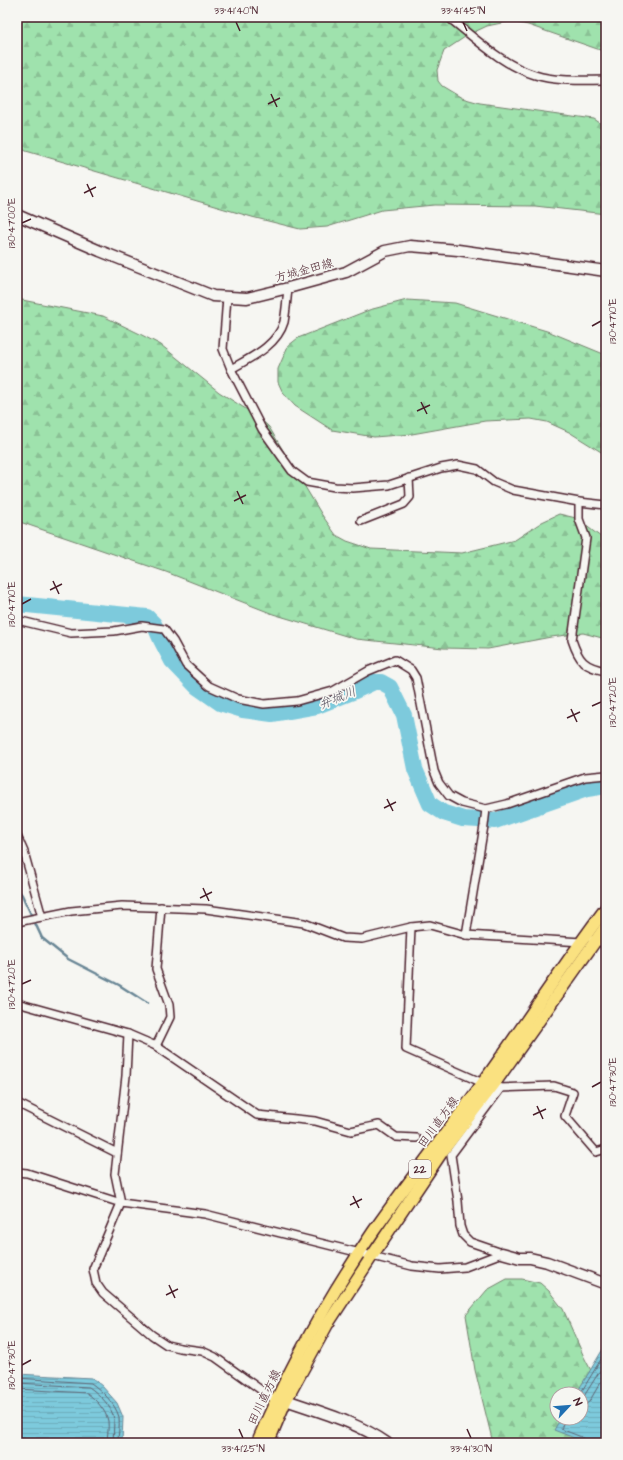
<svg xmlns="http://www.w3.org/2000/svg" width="623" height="1460" viewBox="0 0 623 1460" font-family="'Architects Daughter','Klee One',sans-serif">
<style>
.forest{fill:url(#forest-firs);stroke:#74806c;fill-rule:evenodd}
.water{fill:url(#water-rules);stroke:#698695}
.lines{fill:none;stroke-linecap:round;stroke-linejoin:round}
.shore{stroke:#5e6372;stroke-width:1}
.stream{stroke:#698695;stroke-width:2.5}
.river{stroke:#7dcadc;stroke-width:16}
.street-tunnel{stroke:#d4cbca;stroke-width:7;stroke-dasharray:7 3.5;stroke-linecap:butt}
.street-casing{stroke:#4a1f2b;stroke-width:10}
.secondary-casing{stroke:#4a1f2b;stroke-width:13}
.primary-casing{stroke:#4a1f2b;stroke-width:14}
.street{stroke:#f6f6f2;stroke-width:7}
.secondary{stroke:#f6f6f2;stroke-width:10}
.primary{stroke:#fae180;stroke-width:11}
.ticks{fill:none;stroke:#4a1f2b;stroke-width:1.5}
.labels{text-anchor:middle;stroke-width:3.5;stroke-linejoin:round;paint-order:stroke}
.shield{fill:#f6f6f2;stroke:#7e6067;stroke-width:1}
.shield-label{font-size:11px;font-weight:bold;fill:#4a1f2b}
.street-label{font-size:12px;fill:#4a1f2b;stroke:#f6f6f2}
.water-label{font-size:13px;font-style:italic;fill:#595260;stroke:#f6f6f2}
.neatline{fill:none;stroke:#4a1f2b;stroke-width:1.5}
.ticks-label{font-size:10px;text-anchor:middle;fill:#4a1f2b}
</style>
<defs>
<pattern id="forest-firs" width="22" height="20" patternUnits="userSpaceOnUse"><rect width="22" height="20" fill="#9fe2ad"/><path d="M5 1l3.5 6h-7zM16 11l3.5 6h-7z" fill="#8ac195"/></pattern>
<pattern id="water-rules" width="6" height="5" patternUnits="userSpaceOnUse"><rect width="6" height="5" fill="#7dcadc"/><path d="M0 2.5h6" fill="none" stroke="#6eadbd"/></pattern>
</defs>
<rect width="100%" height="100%" fill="#f6f6f2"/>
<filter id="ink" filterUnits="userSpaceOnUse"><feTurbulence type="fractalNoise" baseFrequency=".025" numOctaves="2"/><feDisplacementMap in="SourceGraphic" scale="8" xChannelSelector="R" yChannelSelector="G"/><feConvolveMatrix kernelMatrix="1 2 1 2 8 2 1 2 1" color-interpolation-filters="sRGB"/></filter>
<g filter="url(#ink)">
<!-- forest -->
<g class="forest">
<polygon points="17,17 606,17 606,52 528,25 511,21 487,26 468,35 444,51 437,70 438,81 442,86 462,98 480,103 594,119 606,127 606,214 535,206 434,205 382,210 327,227 300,229 252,217 26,151 17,146"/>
<polygon points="17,299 103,316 138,333 161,345 219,392 257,416 269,427 322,515 336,535 347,541 371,549 462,553 515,540 542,522 559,514 576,518 606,541 606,639 583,633 551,637 488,649 443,648 356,639 273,614 166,572 17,521"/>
<polygon points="407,300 455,303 550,332 606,355 606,455 569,432 547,422 531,419 485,421 412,434 374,437 332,430 295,406 283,393 278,382 278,369 288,346 298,338 369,310"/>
<path d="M507 1279H522L540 1283 549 1291 563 1309 584 1357 598 1384 606 1409 605 1443H493L475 1370 466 1315 487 1290ZM557 1394H581V1418H557Z"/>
</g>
<!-- water -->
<g class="water">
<polygon points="606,1344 606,1443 587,1443 554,1430 561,1418 581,1418 581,1394 576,1394"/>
<polygon points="17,1374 92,1378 102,1386 117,1403 123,1417 122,1443 17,1443"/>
</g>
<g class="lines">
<!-- shore -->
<g class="shore">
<path d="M17 1378 91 1383C102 1391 115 1403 119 1417 120 1425 118 1435 118 1443"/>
<path d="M17 1383 89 1387C99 1394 113 1407 114 1420 114 1428 113 1436 113 1443"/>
<path d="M17 1389 87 1393C95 1399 106 1410 108 1421 109 1428 107 1436 107 1443"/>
<polyline points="580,1394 606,1351"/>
<polyline points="581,1401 606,1361"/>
<polyline points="581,1408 589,1402 606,1373"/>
<polyline points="565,1418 561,1429 584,1438 587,1443"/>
</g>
<!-- stream -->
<polyline class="stream" points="17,888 22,895 42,938 68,959 119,985 147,1003"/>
<!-- river -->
<polyline class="river" points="17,604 147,617 154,624 161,640 172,661 197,687 220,703 243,710 272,714 317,706 355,691 374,682 381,682 390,687 404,715 415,769 430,804 444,813 463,819 495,821 587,789 606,786"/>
<!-- street-tunnel -->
<polyline class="street-tunnel" points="416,1138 437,1149"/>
<!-- street casing -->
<g class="street-casing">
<g id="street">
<path d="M448 17C475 38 502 65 535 75 557 82 583 80 606 80"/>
<polyline points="227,297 223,349 231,369 262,429 292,471 307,482 335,487 353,488 389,485 441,468 458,465 477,469 494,482 513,490 579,502 606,505"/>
<path d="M231 369C250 358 277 346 284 322 286 311 287 299 288 288"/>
<path d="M579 502V519L586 538 572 640C579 661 584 667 606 671"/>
<polyline points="361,521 404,504 410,497 409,478"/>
<polyline points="17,620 71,633 114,631 142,626 164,629 173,641 186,665 209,686 238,699 264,704 297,701 333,691 368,671 395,660 411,670 416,678 434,771 439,783 449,796 462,803 486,809 507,804 585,777 606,775"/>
<polyline points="17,836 24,852 42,917"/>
<polyline points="17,922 71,911 122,906 206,909 304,923 343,938 362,939 411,927 430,925 466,935 582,942"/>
<polyline points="411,927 406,1049 483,1083"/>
<polyline points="466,935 484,826 486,809"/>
<polyline points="592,940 597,939 606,946"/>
<polyline points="17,1003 128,1034 156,1046 257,1115 315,1121 351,1131 379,1125 396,1137 416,1138"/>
<polyline points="128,1034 126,1076 115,1174 121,1203 93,1269 96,1283 103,1293 152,1335 167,1345 180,1348 202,1351 215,1357 275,1400 280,1400"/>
<polyline points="156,1046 170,1017 169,1005 156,969 161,907"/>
<polyline points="498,1088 554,1086 573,1092 565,1116 596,1152 606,1149"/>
<polyline points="501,1088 451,1155 458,1201 460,1226 463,1235 470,1242 502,1253"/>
<polyline points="17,1103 117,1153"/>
<polyline points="17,1172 27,1173 121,1203 205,1214 412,1266 440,1269 465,1267 502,1253"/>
</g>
</g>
<!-- secondary casing -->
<g class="secondary-casing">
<g id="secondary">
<polyline points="17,215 100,251 213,296 247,298 288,288 346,272 385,251 410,246 458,250 606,271"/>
<polyline points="502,1253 520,1258 530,1258 547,1262 606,1284"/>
<path d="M286 1400C320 1412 357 1422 387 1443"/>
</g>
</g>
<!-- primary casing -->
<g class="primary-casing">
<g id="primary">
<path d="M257 1443C288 1370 328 1298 373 1232 408 1182 446 1134 482 1084 524 1026 563 965 606 908"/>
<polyline points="268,1443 286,1400 327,1325 372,1256 442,1152 492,1087 606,926"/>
</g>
</g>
<!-- street -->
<use href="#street" class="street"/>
<!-- secondary -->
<use href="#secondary" class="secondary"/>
<!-- primary -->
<use href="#primary" class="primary"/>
</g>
</g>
<!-- ticks -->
<path class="ticks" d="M236 22 240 31M463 22 467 31M271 94 277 107M268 104 280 98M87 184 93 197M84 193 96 187M22 223 31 219M592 326 601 321M421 402 427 414M417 411 430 405M237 491 243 504M234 501 246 495M53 581 59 594M50 590 62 584M22 604 31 599M592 706 601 702M571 709 577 722M567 718 580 712M387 799 393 811M384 808 396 802M203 888 209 901M200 898 212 892M22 984 31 980M592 1087 601 1082M537 1106 543 1119M533 1115 546 1109M353 1196 359 1208M350 1205 362 1199M169 1285 175 1298M166 1295 178 1289M22 1365 31 1360M239 1429 243 1438M467 1429 471 1438"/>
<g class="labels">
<!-- shield labels -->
<rect class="shield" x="409" y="1160" width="22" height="18" rx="3"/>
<g class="shield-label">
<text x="420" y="1173">22</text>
</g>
<!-- street labels -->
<g class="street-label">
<text transform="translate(304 270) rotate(-15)" y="4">方城金田線</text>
<text transform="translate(438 1122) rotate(-54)" y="4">田川直方線</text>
<text transform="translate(264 1397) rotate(-64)" y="4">田川直方線</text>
</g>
<!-- water labels -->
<g class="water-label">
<text transform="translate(337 697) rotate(-22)" y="5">弁城川</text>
</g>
</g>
<!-- margin -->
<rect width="623" height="1460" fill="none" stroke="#f6f6f2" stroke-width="44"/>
<!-- north arrow -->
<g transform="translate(569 1406) rotate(64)"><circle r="19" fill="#f6f6f2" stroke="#b1a0a2"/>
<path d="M0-3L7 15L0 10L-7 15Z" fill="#1f6fb2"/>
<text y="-6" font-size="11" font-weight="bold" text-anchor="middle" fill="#4a1f2b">N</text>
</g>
<rect x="22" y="22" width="579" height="1416" class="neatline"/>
<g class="ticks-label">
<text x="236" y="14">33°41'40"N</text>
<text x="463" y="14">33°41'45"N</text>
<text transform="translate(11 223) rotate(-90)" y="4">130°47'00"E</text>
<text transform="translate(612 321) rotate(-90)" y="4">130°47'10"E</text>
<text transform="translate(11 604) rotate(-90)" y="4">130°47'10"E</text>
<text transform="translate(612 702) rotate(-90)" y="4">130°47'20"E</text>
<text transform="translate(11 984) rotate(-90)" y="4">130°47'20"E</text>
<text transform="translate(612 1082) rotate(-90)" y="4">130°47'30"E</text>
<text transform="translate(11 1365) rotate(-90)" y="4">130°47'30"E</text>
<text x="243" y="1452">33°41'25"N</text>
<text x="471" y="1452">33°41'30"N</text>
</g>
</svg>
